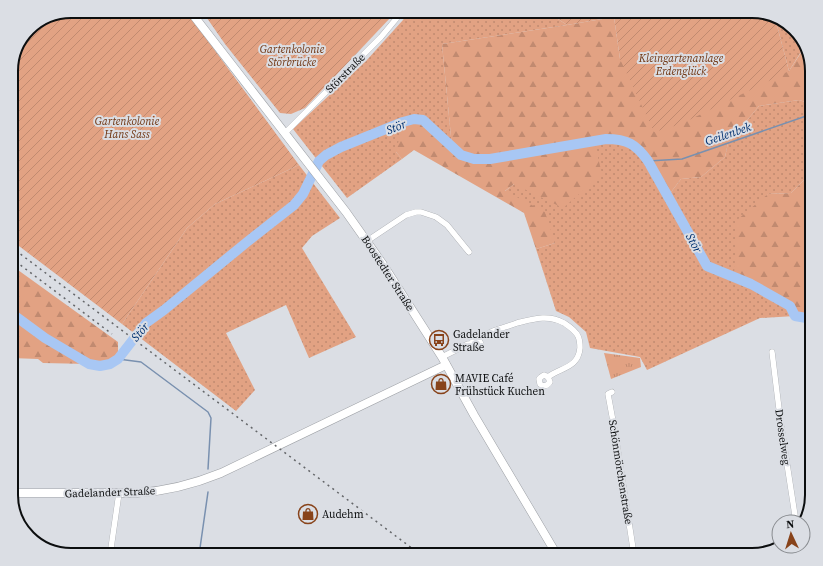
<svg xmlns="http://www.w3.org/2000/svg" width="823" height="566" viewBox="0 0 823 566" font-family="'Source Serif 4',serif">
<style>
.grass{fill:url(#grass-dots)}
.forest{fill:url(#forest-firs)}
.park{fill:url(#park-tufts)}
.garden{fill:url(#garden-furrows)}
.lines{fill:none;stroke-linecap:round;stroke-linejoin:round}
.stream{stroke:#7990af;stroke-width:1.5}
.river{stroke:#a8c7f4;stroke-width:10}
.street-casing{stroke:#9da0a5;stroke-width:6}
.secondary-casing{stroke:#9da0a5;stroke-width:9}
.street{stroke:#fff;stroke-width:5.5}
.secondary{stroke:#fff;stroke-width:8}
.rail{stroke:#646669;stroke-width:1.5;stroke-dasharray:2 4;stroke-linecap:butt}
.labels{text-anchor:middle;stroke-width:4;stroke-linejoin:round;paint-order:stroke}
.park-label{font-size:11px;font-style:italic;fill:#6f3410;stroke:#dbdee4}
.street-label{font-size:11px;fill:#0c0e0f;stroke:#dbdee4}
.poi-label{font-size:11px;fill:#0c0e0f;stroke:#dbdee4;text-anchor:start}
.water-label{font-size:12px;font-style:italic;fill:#003170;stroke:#dbdee4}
.rim{fill:none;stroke:#0c0e0f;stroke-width:2}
</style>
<defs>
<pattern id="grass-dots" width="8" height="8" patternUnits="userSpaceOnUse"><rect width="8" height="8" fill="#e2a283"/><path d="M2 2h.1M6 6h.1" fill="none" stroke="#c18a70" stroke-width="1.8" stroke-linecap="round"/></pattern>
<pattern id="forest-firs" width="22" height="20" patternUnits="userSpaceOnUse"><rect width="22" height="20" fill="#e2a283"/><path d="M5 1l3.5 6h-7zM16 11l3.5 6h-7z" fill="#c18a70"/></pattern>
<pattern id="park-tufts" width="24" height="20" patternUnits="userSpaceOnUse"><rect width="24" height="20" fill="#e2a283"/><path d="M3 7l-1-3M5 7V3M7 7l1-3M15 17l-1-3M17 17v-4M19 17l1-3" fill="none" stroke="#c18a70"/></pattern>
<pattern id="garden-furrows" width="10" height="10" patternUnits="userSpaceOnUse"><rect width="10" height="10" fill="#e2a283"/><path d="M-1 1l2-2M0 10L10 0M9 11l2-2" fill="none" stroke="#c18a70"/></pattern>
</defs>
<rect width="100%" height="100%" fill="#dbdee4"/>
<!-- grass -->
<g class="grass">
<polygon points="409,11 546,11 567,25 442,44 452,147 446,142 396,152 402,159 347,198 293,129 366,61 403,20"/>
<polygon points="775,18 786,21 806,44 789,71"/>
<path d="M799 100 812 104V172L791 193 768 194 734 276 751 284 790 306 795 316 760 318 647 370 640 357 590 348 586 332 569 317 556 311 536 249 555 243 504 192 514 184 594 141C602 140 611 138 619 139 646 144 654 175 668 196L681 179 701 177 725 157 728 143 759 106Z"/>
<polygon points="299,165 340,218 312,236 302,248 356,337 309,358 286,305 226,333 255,390 236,411 122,324 187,228 215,204"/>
</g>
<!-- forest -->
<g class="forest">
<polygon points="614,17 620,59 789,71 806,45 812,71 812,104 799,100 759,106 728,143 725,157 701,177 681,179 668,196 648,161 641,150 628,142 618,139 606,139 594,141 602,174 563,208 514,184 505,191 545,212 555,243 536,249 524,213 414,150 402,159 396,152 403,122 414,119 423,120 452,147 442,44 567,25"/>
<polygon points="812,172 812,319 795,316 790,306 751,284 734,276 737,220 768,194 791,193"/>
<polygon points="11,265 118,342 118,359 110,364 100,366 89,364 43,363 38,359 11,358"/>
</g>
<!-- park -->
<polygon class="park" points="604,353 640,358 641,367 611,379"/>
<!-- garden -->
<g class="garden">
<polygon points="71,11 186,11 299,165 215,204 187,228 122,324 11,240 11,67 29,28"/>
<polygon points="202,11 394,11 391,17 305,108 291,114 280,113 225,44"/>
<polygon points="546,11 752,11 775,18 789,71 681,124 654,132 620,59 614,17 567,25"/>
</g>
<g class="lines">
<!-- stream -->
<g class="stream">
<polyline points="648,161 682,159 812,114"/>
<polyline points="118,359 141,362 208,412 211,418 208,469"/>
<polyline points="199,555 208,492"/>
</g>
<!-- river -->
<path class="river" d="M11 313 45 338 89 364 100 366 110 364 118 359 146 323 164 310 247 242 294 205 303 194 319 161 326 155 341 147 403 122 414 119 423 120 461 155 474 159H490L606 139C627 139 636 144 648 161L707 266 751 284 790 306 795 316 812 319"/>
<!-- street casing -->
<g class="street-casing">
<g id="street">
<polyline points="285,133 381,37 396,19 401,11"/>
<polyline points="367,241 406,215 416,212 421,212 436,217 447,225 464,246 469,252"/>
<path d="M471 344C472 348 474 349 478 348L481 344 480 342 478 339"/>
<polyline points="772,352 781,425 796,522"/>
<path d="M442 357 468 344H471L474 340C481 339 486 334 493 331 501 328 509 326 517 323 533 319 548 314 564 323 570 327 575 330 578 336 580 340 580 343 580 348 578 368 562 367 548 377L544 375 541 377 539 379 540 384C544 387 547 386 550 382L548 377"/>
<polyline points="612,392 608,394 615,432 634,555"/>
<polyline points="110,555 119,493"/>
</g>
</g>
<!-- secondary casing -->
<g class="secondary-casing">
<g id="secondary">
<polyline points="190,11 346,212 382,263 442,357 474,415 557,555"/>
<path d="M11 493H137C167 491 194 484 221 473L446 365"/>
</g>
</g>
<!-- street -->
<use href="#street" class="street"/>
<!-- secondary -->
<use href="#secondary" class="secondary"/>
<!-- rail -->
<g class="rail">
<polyline points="11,247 421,555"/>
<polyline points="11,258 112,334"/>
</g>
</g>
<!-- icons -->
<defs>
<g id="bus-ring" transform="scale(1)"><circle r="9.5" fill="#dbdee4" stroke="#88431a" stroke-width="1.5"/><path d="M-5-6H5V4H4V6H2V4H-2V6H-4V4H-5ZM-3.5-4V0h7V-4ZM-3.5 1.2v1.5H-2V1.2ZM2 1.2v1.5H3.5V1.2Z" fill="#88431a"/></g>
<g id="shop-ring" transform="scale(1)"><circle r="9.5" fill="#dbdee4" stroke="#88431a" stroke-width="1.5"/><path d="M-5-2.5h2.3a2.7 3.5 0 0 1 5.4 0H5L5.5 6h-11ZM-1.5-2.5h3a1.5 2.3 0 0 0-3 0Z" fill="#88431a"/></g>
</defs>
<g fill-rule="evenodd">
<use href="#bus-ring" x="439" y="340"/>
<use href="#shop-ring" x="441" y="384"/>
<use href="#shop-ring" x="308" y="514"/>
</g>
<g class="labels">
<!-- park labels -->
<g class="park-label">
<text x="292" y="53">Gartenkolonie<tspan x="292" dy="13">Störbrücke</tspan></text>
<text x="681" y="62">Kleingartenanlage<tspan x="681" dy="13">Erdenglück</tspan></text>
<text x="127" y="125">Gartenkolonie<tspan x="127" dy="13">Hans Sass</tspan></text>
</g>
<!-- street labels -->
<g class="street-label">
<text transform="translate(345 73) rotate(-45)" y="4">Störstraße</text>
<text transform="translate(388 273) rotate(57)" y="4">Boostedter Straße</text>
<text transform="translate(783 437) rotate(82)" y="4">Drosselweg</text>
<text transform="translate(621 472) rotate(81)" y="4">Schönmörchenstraße</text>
<text transform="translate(110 492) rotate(-2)" y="4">Gadelander Straße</text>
</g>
<!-- poi labels -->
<g class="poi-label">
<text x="453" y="338">Gadelander<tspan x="453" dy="13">Straße</tspan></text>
<text x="455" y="382">MAVIE Café<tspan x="455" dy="13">Frühstück Kuchen</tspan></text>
<text x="322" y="518">Audehm</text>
</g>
<!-- water labels -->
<g class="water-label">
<text transform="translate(396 127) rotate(-22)" y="4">Stör</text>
<text transform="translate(728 134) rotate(-19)" y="4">Geilenbek</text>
<text transform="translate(694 243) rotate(61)" y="4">Stör</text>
<text transform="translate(140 332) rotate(-50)" y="4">Stör</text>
</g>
</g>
<!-- crop -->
<path d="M0 0H823V566H0ZM71 18H752A53 53 0 0 1 805 71V495A53 53 0 0 1 752 548H71A53 53 0 0 1 18 495V71A53 53 0 0 1 71 18Z" fill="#dbdee4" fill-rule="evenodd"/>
<path class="rim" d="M71 18H752A53 53 0 0 1 805 71V495A53 53 0 0 1 752 548H71A53 53 0 0 1 18 495V71A53 53 0 0 1 71 18Z"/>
<!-- north arrow -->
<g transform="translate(791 534) rotate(356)"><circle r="19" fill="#dbdee4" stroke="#888b8f"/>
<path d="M0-3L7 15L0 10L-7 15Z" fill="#88431a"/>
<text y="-6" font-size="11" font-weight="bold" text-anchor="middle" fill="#0c0e0f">N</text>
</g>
</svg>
